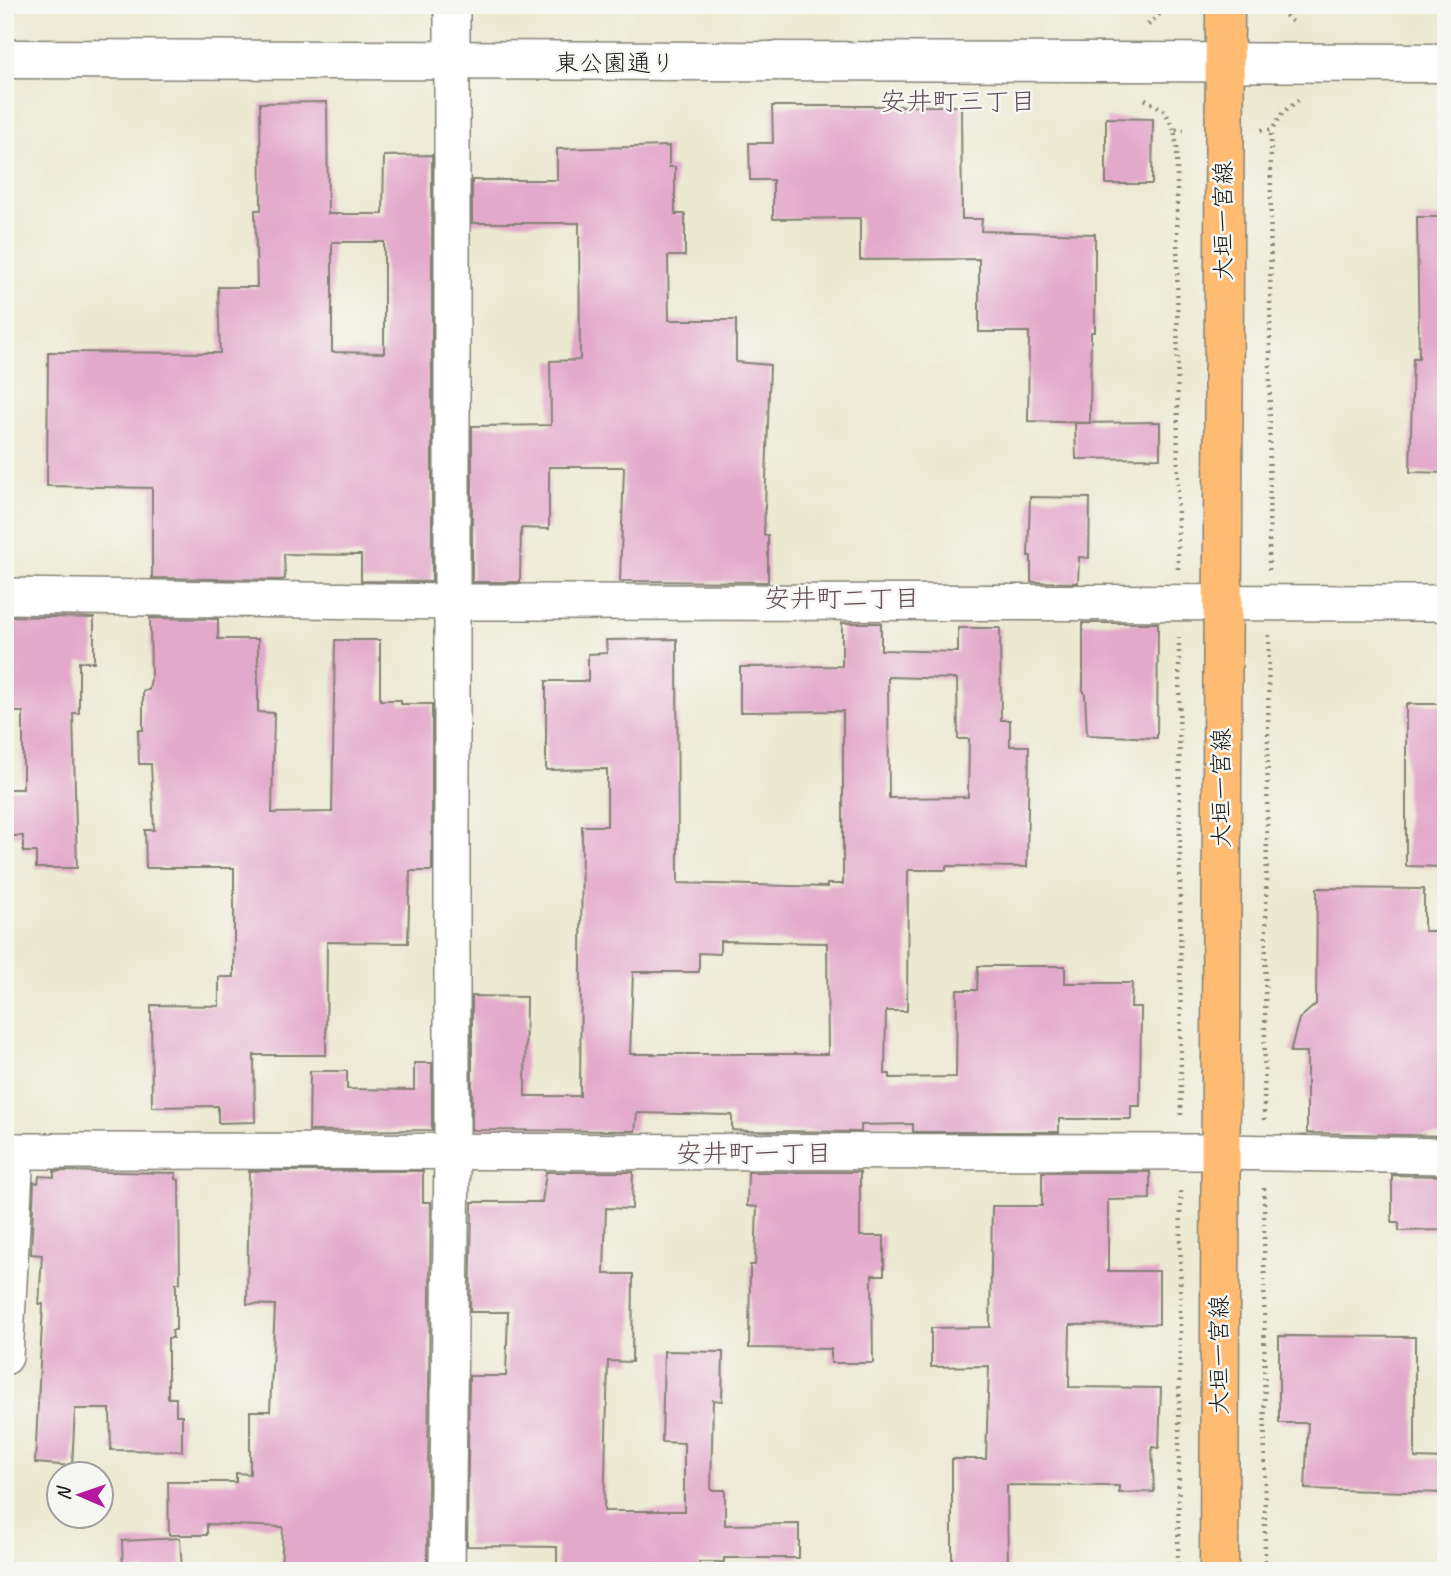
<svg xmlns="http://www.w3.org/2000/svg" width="1451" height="1576" viewBox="0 0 1451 1576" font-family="Caveat,'Klee One',sans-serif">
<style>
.building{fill:#e3a9ca;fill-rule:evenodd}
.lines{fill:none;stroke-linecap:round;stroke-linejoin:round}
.minor-casing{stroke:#848276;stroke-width:38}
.tertiary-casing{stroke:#848276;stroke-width:41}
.primary-casing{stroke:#848276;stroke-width:41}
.path{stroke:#848276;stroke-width:4.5;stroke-dasharray:2 5;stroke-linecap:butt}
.minor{stroke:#fff;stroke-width:35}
.tertiary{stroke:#fff;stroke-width:38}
.primary{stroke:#ffbb71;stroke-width:38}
.labels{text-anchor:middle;stroke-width:5;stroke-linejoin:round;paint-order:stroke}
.street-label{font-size:24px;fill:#1c1c1c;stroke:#f6f6f2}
.neighbourhood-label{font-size:26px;fill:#624d59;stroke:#f6f6f2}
</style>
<rect width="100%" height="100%" fill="#f6f6f2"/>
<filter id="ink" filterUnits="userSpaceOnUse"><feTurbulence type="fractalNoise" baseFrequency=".0143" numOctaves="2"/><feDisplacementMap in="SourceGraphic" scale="14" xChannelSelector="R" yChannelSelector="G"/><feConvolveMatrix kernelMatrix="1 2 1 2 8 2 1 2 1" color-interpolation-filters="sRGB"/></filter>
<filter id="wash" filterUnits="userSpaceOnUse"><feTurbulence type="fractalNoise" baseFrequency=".00686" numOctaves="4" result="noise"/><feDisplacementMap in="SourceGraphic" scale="28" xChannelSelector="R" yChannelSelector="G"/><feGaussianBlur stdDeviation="1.57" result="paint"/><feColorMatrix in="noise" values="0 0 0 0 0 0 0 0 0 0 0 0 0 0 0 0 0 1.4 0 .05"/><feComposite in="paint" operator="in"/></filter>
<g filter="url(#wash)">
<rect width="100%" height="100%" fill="#ece9d1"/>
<g id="blocks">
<!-- building -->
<g class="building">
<path d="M327 102 328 214H383L384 156 432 155V582L361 581V555L284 554 285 579 281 580 152 578V488L47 486 48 352 220 353 218 287H257L255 210H261L260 103ZM332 242H384V353L332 352Z"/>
<polygon points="772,106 961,106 962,219 982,219 981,231 1095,234 1095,332 1091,332 1090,423 1028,421 1029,332 979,332 979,259 860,260 860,218 773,219 773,180 750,180 749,143 773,143"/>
<polygon points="1106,118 1153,119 1152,184 1106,184"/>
<polygon points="669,146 669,167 675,167 675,214 685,214 685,256 668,256 669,320 736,320 736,362 770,365 764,535 768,535 768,582 620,581 624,467 549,467 549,529 521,528 520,582 472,582 472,426 551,425 550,361 580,360 579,223 472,223 472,180 557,180 557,149"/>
<polygon points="1417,217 1446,217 1446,473 1410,472 1413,358 1419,358"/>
<polygon points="1160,422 1160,458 1076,459 1075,423"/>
<polygon points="1030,497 1090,498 1089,558 1079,557 1078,583 1031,582 1031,556 1028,556"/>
<polygon points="5,616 94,618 94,662 79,662 79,713 73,713 77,868 36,868 36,852 23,852 23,836 5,836 5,789 23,789 23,712 5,712"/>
<polygon points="150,618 218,619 218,639 258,639 258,712 274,713 272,813 332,812 335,640 380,640 380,700 401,700 401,704 432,704 432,871 410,871 408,943 327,942 326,1055 254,1055 255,1122 218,1123 218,1106 152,1107 151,1005 219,1006 219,977 234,977 234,868 146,868 145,830 154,830 151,764 139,764 138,730 143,730 143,691 149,690 151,678"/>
<path d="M842 623H881V650L958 652V628H1000L1001 720H1010V746H1029L1027 867 946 866V870H908L907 1011H886L885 1074H890V1078L956 1077 957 990H977L978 966H1065V983H1132L1131 1007H1141L1140 1106H1131V1119H1059V1132H913V1124L861 1125V1132L749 1131 732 1130V1115L637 1113 635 1131 472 1130V996L526 997 525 1096H580L582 826H607V769L546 770V681H588V654L607 653 606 640 677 639 678 883 827 887V884H843V711L740 712V667L842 666ZM888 677 957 679 958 739H969L968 797 889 798ZM720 941 827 943 828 1054H630L633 972H699V953L720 954Z"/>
<polygon points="1083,623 1158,623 1157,738 1087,735 1085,694 1083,690"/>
<polygon points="1406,704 1446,704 1446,867 1406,866"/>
<polygon points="1317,888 1424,889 1424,931 1446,931 1446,1136 1307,1133 1307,1052 1290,1052 1299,1019 1316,1004"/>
<polygon points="414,1063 432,1063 432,1130 309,1131 310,1071 347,1071 347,1089 414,1090"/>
<polygon points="54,1171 176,1173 176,1179 179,1180 180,1283 176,1283 176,1330 172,1330 173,1338 168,1338 168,1398 176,1398 176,1415 182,1415 182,1451 111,1450 110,1409 75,1409 72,1466 35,1463 43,1304 39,1304 42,1255 31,1254 34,1182 38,1183 39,1176 54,1177"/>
<polygon points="249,1171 423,1171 423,1202 431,1202 427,1571 281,1571 283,1527 207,1524 207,1535 169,1535 168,1482 236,1482 236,1473 250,1474 250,1411 270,1411 275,1305 247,1304"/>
<polygon points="546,1172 633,1172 632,1209 606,1208 604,1274 633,1274 632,1362 608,1361 604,1511 684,1511 684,1443 662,1442 664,1351 723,1352 722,1401 713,1400 711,1490 725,1490 725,1525 799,1524 799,1558 724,1558 724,1562 699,1562 700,1571 557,1571 557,1547 467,1546 469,1376 506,1376 508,1312 470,1312 472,1202 542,1202"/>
<polygon points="748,1172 860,1172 860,1236 884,1236 884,1275 872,1275 873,1363 831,1363 831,1349 749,1348 750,1265 755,1265 757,1207 747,1206"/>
<polygon points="1042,1172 1150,1172 1150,1199 1108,1200 1108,1271 1159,1271 1159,1324 1070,1325 1069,1387 1161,1388 1159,1448 1152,1447 1154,1492 1119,1493 1119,1486 1007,1485 1008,1571 952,1571 952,1459 986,1459 989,1366 931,1367 931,1328 990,1327 992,1206 1042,1206"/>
<polygon points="1392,1175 1446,1176 1446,1230 1399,1231 1399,1223 1392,1223"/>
<polygon points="1279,1336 1415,1337 1415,1458 1446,1459 1446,1493 1305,1489 1308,1423 1279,1423"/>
<polygon points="180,1538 182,1571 123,1571 122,1541"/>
</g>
</g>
</g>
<g filter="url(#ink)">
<use href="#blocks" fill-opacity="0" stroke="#848276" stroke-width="2"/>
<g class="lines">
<!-- minor casing -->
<g class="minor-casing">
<g id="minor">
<polyline points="5,596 453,602 1446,603"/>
<polyline points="5,1151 1220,1152 1446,1156"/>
<polyline points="5,1357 16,1151"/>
<polyline points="447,1571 452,1152 452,5"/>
</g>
</g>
<!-- tertiary casing -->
<g class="tertiary-casing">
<polyline id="tertiary" points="5,59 1446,63"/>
</g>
<!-- primary casing -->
<g class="primary-casing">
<polyline id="primary" points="1219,1571 1225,5"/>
</g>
<!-- path -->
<g class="path">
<polyline points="1276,5 1295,25"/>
<polyline points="1148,25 1169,5"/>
<polyline points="1145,99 1165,111 1174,130"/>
<polyline points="1261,130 1271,130 1282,114 1298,100"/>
<polyline points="1178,569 1177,148 1174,130 1184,130"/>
<polyline points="1269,570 1271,130"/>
<polyline points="1179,637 1181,1118"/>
<polyline points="1264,1120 1269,635"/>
<polyline points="1264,1188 1265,1571"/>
<polyline points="1178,1571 1181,1187"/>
</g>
<!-- minor -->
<use href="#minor" class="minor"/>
<!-- tertiary -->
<use href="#tertiary" class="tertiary"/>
<!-- primary -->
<use href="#primary" class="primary"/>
</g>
</g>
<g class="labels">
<!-- street labels -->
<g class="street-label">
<text x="615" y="71">東公園通り</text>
<text transform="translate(1223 221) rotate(-90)" y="8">大垣一宮線</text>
<text transform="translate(1221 788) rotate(-90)" y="8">大垣一宮線</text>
<text transform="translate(1219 1355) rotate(-90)" y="8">大垣一宮線</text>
</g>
<!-- neighbourhood labels -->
<g class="neighbourhood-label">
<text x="958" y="110">安井町三丁目</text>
<text x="842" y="607">安井町二丁目</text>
<text x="754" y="1162">安井町一丁目</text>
</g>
</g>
<!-- margin -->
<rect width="1451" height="1576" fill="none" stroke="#f6f6f2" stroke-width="28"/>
<!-- north arrow -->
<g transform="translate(80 1495) rotate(272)"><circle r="33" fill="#f6f6f2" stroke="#9f9f9c" stroke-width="2"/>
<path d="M0-5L12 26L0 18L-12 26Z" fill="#b5179e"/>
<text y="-10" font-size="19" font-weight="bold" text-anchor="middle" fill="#1c1c1c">N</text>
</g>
</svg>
